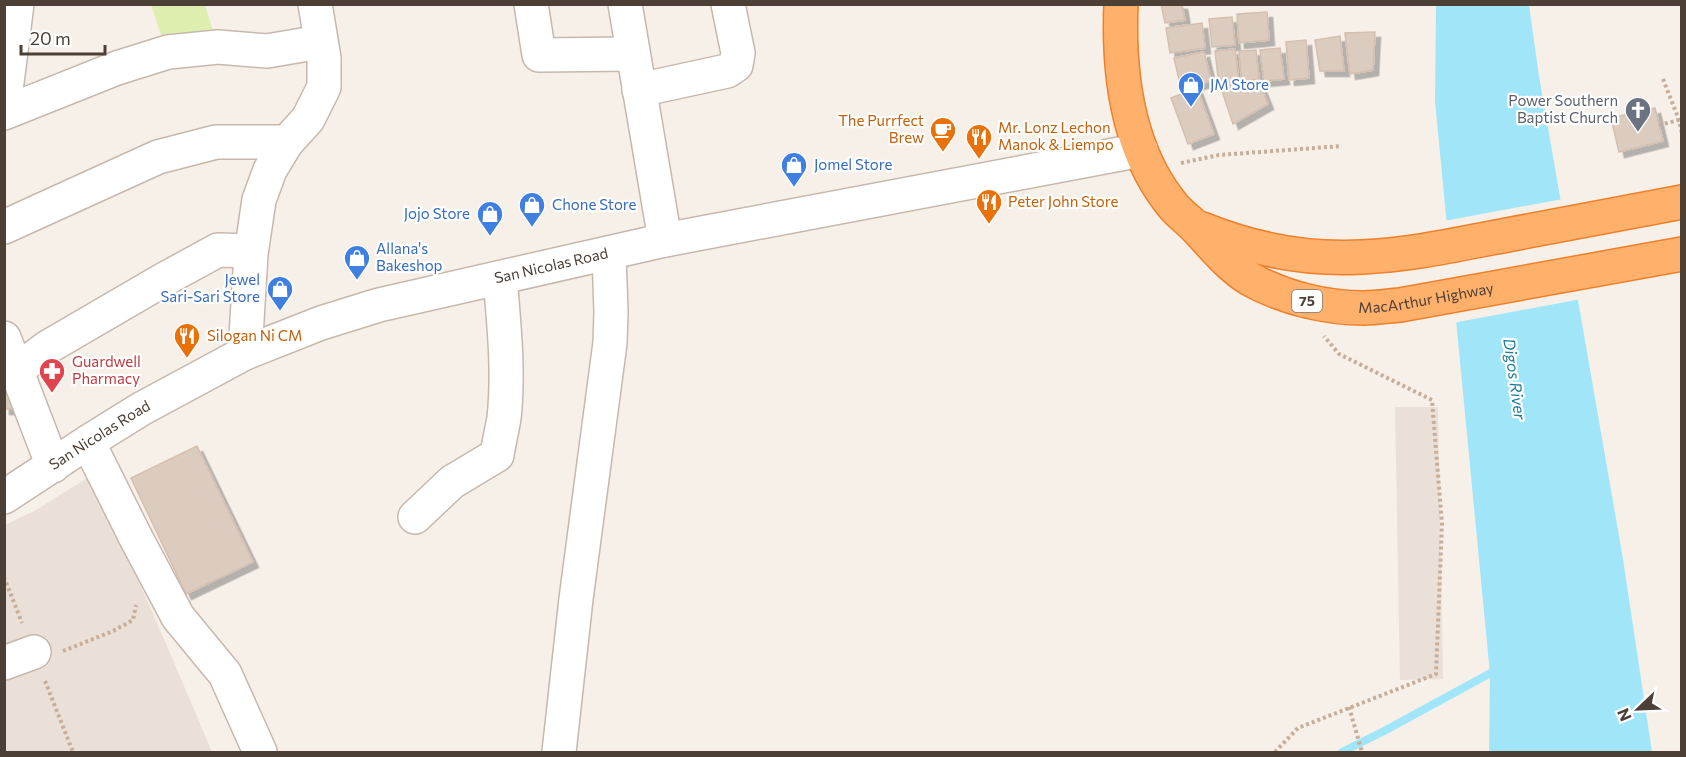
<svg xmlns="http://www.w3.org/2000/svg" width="1686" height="757" viewBox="0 0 1686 757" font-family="Commissioner,sans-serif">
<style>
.residential{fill:#ebe0d7}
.green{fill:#deeeae}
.water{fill:#a0e6f8}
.pier{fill:#f6f0e9}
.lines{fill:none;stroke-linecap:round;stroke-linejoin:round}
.stream{stroke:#a0e6f8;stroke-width:8}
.building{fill:#dcccc0;stroke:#d5bfaf;stroke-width:1.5;filter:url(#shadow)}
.minor-casing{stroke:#c6b8ad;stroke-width:36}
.highway-casing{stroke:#ee802b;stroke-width:36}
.path{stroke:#c6ae9a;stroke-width:4;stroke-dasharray:3 3;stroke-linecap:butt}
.minor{stroke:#fff;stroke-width:33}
.highway{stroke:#ffb06b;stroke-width:33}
.labels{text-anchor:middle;stroke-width:4.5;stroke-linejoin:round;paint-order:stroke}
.shield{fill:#fff;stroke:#817972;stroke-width:1.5}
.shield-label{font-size:14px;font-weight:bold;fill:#4b3f36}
.shop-label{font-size:15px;fill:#366cbe;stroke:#fff;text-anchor:start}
.worship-label{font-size:15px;fill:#5b616d;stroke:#fff;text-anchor:end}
.food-label{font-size:15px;fill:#c56008;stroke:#fff;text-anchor:start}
.street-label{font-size:15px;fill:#4b3f36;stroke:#fff}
.health-label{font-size:15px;fill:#be3a42;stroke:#fff;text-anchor:start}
.water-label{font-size:16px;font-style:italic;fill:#1e7c97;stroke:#fff}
</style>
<defs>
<filter id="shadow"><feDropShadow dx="5.5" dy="5.5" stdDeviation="0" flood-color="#0004"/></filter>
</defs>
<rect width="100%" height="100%" fill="#f6f0e9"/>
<!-- residential -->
<g class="residential">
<polygon points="1395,407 1438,407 1443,679 1400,680"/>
<polygon points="92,475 167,646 212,752 5,752 5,525 36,510"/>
</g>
<!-- green -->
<polygon class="green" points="151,5 205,5 213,31 165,46"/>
<!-- water -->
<polygon class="water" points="1436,5 1529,5 1539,76 1623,559 1652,752 1489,752 1490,674 1435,101"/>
<!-- pier -->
<polygon class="pier" points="1563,199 1581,299 1453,323 1444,221"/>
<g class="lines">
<!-- stream -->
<polyline class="stream" points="1342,752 1386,730 1498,669"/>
</g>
<!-- building -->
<g class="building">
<polygon points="1161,4 1182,4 1185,20 1165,23"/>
<polygon points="1267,12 1269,40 1239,43 1237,14"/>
<polygon points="1232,17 1235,45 1212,47 1209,19"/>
<polygon points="1202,23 1205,48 1170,53 1166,28"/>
<polygon points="1375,32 1373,70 1350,74 1345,33"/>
<polygon points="1340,36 1344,71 1320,71 1315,40"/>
<polygon points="1306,40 1309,78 1289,80 1286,42"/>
<polygon points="1280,48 1284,79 1264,81 1260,50"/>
<polygon points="1235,49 1239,83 1219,86 1215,51"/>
<polygon points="1256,50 1259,79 1242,81 1239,51"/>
<polygon points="1204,52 1211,81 1181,88 1174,58"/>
<polygon points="1260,84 1268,104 1233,124 1222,91"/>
<polygon points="1197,88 1214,134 1188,144 1171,98"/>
<polygon points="1655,108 1663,141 1619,152 1611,118"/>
<polygon points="4,378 9,378 12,409 4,409"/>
<polygon points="197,446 253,562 186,594 131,478"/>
</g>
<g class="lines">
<!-- minor casing -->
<g class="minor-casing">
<g id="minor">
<polyline points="531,4 539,55 632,54"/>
<polyline points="625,4 665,240"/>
<polyline points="639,90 727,71 736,65 738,53 728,4"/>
<polyline points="4,106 17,4"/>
<polyline points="4,113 117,68 168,52 218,47 267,51 320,42"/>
<polyline points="4,227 158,157 216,142 287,142 308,119 324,87 324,58 315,4"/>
<polyline points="4,338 53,466"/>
<polyline points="245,353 251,254 259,200 270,170 287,142"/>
<polyline points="17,370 48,347 163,280 218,250 251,251"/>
<polyline points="88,442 136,538 178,617 225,674 260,752"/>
<path id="s1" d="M4 497 88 442 141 409 245 353 321 323 379 305 665 240 1141 150"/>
<path d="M415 517 452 482 497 455C499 442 502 430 504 418 509 372 504 324 500 278"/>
<polyline points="4,663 34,652"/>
<polyline points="559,752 576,599 610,343 611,312 609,253"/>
</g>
</g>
<!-- highway casing -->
<g class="highway-casing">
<g id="highway">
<path id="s2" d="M1121 4C1118 74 1128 152 1174 207 1181 215 1190 221 1197 229 1214 247 1230 267 1250 279 1284 298 1326 308 1364 308 1376 308 1388 306 1400 305L1682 254"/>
<path d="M1202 229C1254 250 1306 260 1362 257 1411 255 1459 244 1507 235 1565 224 1623 213 1682 202"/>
</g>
</g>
<!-- path -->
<g class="path">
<polyline points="1663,79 1679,120 1682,134"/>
<polyline points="1659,125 1679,120"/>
<polyline points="1181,163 1219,155 1342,146"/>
<polyline points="4,577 22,623"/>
<polyline points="63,651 113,631 133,620 136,605"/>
<polyline points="45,681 73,752"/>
<polyline points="1349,707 1362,752"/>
<polyline points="1275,752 1298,728 1436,674 1442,524 1432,400 1339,354 1324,336"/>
</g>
<!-- minor -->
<use href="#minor" class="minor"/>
<!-- highway -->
<use href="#highway" class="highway"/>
</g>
<!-- icons -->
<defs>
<g id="shop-pin" transform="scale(1.35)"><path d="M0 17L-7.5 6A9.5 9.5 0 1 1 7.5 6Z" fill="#3f7fe0" stroke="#fff"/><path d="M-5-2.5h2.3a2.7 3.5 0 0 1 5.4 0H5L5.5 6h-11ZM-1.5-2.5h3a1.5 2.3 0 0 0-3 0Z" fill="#fff"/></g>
<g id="church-pin" transform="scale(1.35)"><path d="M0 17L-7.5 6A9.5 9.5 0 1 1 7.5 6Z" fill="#6b7280" stroke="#fff"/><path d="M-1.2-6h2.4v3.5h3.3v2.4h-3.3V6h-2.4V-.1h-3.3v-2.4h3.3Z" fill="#fff"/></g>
<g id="cafe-pin" transform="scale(1.35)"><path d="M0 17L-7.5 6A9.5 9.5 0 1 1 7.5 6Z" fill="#e8710a" stroke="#fff"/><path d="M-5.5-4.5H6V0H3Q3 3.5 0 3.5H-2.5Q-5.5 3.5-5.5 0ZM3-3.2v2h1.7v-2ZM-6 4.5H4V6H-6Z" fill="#fff"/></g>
<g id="restaurant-pin" transform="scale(1.35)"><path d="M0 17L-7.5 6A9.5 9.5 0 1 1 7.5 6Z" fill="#e8710a" stroke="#fff"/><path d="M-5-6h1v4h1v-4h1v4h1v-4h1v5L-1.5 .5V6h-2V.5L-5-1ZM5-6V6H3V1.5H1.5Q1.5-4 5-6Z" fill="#fff"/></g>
<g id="pharmacy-pin" transform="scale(1.35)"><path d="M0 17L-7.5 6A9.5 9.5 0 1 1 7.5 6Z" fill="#e0444e" stroke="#fff"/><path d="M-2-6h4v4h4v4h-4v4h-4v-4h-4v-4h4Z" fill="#fff"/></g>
</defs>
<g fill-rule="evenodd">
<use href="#shop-pin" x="1191" y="85"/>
<use href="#church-pin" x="1638" y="110"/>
<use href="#cafe-pin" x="943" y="130"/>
<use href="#restaurant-pin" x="979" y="137"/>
<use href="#shop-pin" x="794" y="165"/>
<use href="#restaurant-pin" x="989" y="202"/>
<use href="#shop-pin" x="532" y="205"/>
<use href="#shop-pin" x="490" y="214"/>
<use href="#shop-pin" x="357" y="258"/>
<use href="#shop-pin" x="280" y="289"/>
<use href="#restaurant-pin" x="187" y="336"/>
<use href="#pharmacy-pin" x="52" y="371"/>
</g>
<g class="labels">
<!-- shield labels -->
<rect class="shield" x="1292" y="290" width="30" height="22" rx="4.5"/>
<g class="shield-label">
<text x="1307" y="306">75</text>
</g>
<!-- shop labels -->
<g class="shop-label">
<text x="1210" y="90">JM Store</text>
<text x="814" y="170">Jomel Store</text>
<text x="552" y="210">Chone Store</text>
<text x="470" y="219" text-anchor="end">Jojo Store</text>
<text x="376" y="254">Allana's<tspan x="376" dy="17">Bakeshop</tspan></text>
<text x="260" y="285" text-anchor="end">Jewel<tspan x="260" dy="17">Sari-Sari Store</tspan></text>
</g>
<!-- worship labels -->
<g class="worship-label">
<text x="1618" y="106">Power Southern<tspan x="1618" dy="17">Baptist Church</tspan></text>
</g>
<!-- food labels -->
<g class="food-label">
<text x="924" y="126" text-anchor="end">The Purrfect<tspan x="924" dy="17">Brew</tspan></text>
<text x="998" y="133">Mr. Lonz Lechon<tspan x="998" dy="17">Manok &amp; Liempo</tspan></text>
<text x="1008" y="207">Peter John Store</text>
<text x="207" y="341">Silogan Ni CM</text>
</g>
<!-- street labels -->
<g class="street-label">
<text dy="5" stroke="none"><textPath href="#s1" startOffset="600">San Nicolas Road</textPath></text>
<text dy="5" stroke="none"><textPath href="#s2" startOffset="501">MacArthur Highway</textPath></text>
<text dy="5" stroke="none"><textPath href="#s1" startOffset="114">San Nicolas Road</textPath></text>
</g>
<!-- health labels -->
<g class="health-label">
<text x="72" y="367">Guardwell<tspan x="72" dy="17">Pharmacy</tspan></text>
</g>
<!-- water labels -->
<g class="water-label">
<text transform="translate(1515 379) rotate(82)" y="6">Digos River</text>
</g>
</g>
<!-- border -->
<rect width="1686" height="757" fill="none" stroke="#4b3f36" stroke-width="12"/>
<!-- north arrow -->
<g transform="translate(1638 709) rotate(247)" stroke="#ffffff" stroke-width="4.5" paint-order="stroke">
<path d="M0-4.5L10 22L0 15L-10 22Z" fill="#4b3f36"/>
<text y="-9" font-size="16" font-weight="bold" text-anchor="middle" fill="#4b3f36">N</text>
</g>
<!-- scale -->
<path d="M21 45v9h84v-9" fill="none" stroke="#4b3f36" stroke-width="3"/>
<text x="30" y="45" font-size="18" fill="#4b3f36" stroke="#ffffff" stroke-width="4.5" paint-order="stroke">20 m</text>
</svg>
